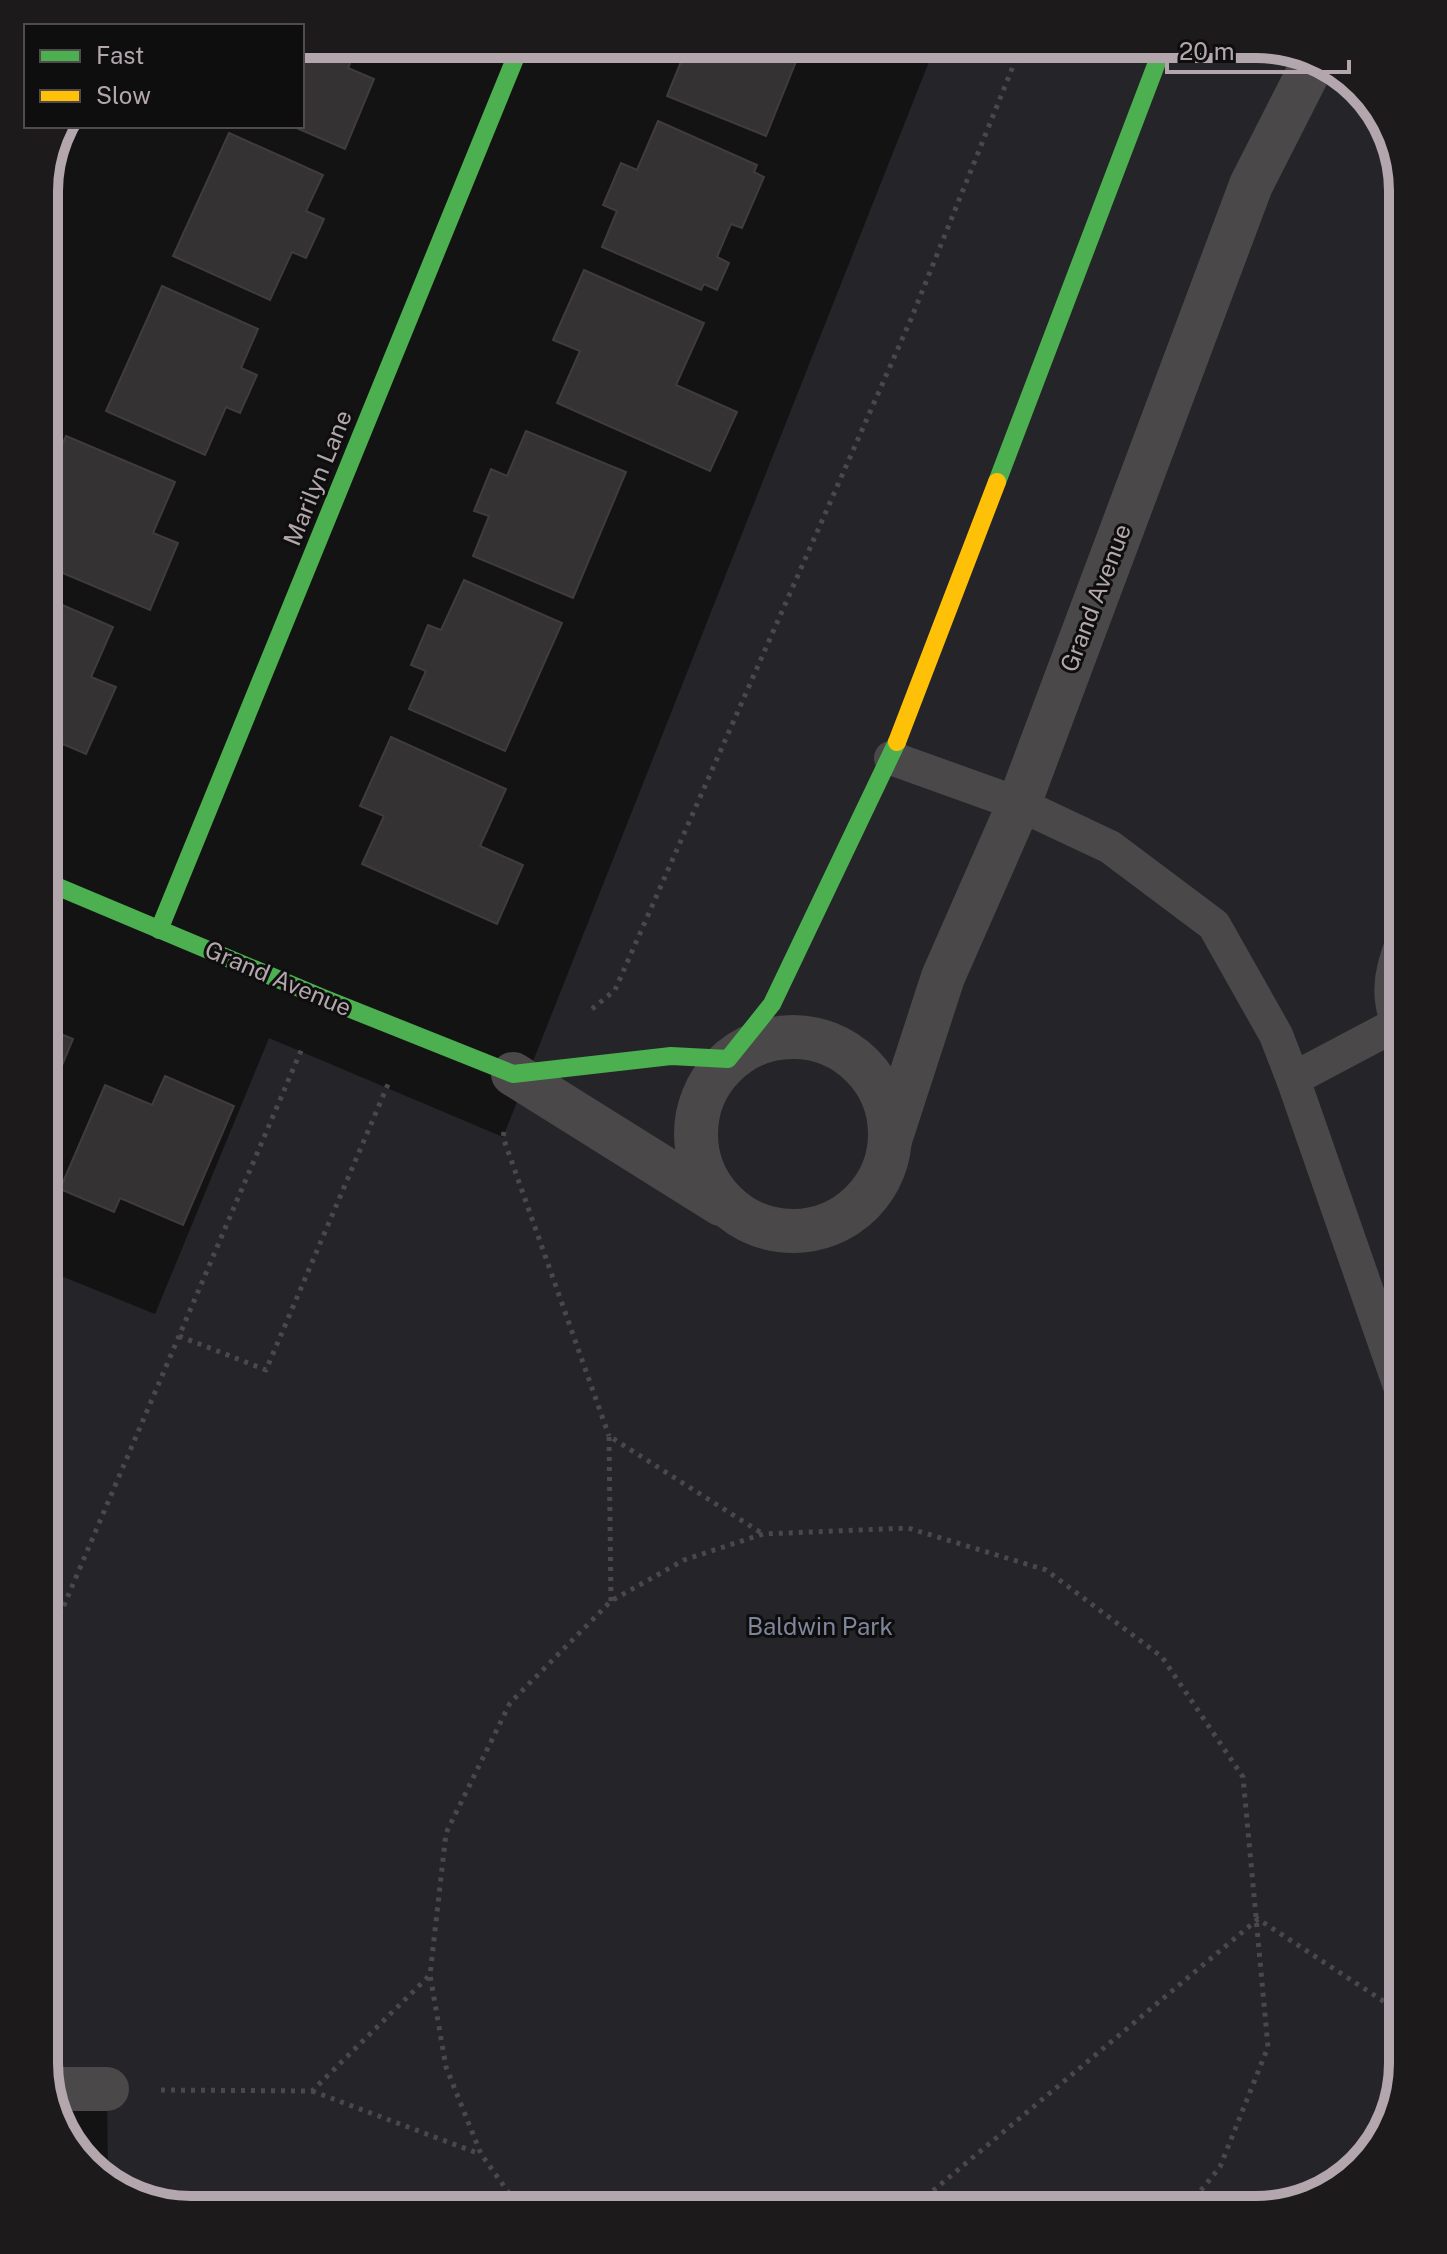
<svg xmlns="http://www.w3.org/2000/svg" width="1447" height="2254" viewBox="0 0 1447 2254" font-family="'Public Sans',sans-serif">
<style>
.green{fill:#242429}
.building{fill:#343233;stroke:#403c3e;stroke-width:2}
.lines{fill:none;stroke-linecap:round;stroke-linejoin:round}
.path{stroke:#4c484a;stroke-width:5;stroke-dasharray:4 6;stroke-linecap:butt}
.lane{stroke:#4a4849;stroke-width:34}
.street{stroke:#4a4849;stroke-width:44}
.fast{stroke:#4caf50;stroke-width:18}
.slow{stroke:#ffc107;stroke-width:18}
.labels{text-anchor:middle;stroke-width:6;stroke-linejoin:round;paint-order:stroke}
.street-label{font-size:24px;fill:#b3a6ad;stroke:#0f0e0e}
.park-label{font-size:24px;fill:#7f859c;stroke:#0f0e0e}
.rim{fill:none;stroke:#b3a6ad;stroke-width:10}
</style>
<rect width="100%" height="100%" fill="#141313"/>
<!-- green -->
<polygon class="green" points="936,44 1266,44 1338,69 1388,126 1403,191 1403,2063 1383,2137 1321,2195 1256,2210 182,2210 110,2185 108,2183 107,2089 50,2089 44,2063 44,1269 155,1314 269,1038 503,1137"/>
<!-- building -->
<g class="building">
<polygon points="302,44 358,44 348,68 374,79 345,149 292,126 302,126"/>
<polygon points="671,44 803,44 766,136 667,96 683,57 668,51"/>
<polygon points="658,121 757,165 754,172 764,177 742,228 731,224 717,257 729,263 717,290 704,284 701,290 602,247 617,211 603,205 621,163 637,170"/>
<polygon points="229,133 323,175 306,211 324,219 306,258 292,252 270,300 173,256"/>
<polygon points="584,270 704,323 676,385 737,412 710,471 557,403 580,351 553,340"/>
<polygon points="162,286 258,329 241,368 257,375 240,413 226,407 205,455 106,411"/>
<polygon points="526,431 626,472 573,598 473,556 489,516 474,511 491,469 507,476"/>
<polygon points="66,436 175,482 153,533 178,543 150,610 44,565 44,526 56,497 44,493 44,486"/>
<polygon points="464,580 562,623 505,751 409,709 426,671 411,665 428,625 441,630"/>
<polygon points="44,597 113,627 91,677 116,687 86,754 44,736"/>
<polygon points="391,737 506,789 480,846 523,865 497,924 362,864 384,816 360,806"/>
<polygon points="44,1027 73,1039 44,1108"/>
<polygon points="165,1076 234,1106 183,1225 120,1198 114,1212 60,1189 105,1085 152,1105"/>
</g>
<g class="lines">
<!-- path -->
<g class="path">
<polyline points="592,1009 615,990 911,319 1022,44"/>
<polyline points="504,1132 503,1137 609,1436"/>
<polyline points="179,1336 266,1370 389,1082"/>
<polyline points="611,1601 609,1436 763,1534"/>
<polyline points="44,1652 303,1046"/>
<polyline points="161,2090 312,2091 430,1975"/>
<polyline points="312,2091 480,2154"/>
<polyline points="1292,2202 1333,2184"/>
<polyline points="521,2210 481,2154 446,2067 430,1975 446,1833 510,1703 611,1601 684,1560 763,1534 908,1528 1046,1570 1162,1657 1243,1777 1268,2047 1220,2167 1185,2210"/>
<polyline points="910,2210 1258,1919 1403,2014"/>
</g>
<!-- lane -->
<g class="lane">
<polyline points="891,758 1019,804 1110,847 1214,925 1276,1035 1293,1079 1403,1395"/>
<path d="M1403 1035C1386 1001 1389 975 1403 941"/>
<polyline points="1293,1079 1397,1024"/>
</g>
<!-- street -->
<g class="street">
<circle cx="793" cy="1134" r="97"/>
<polyline points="513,1074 721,1204"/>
<polyline points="890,1140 943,977 1019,804 1251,185 1314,61"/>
<polyline points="50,2089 107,2089"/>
</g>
<!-- fast -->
<g class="fast">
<polyline points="997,482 1164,44"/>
<polyline points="44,881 323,998 513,1074 671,1056 728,1059 772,1004 897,742"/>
<polyline points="159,930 521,44"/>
</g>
<!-- slow -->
<polyline class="slow" points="897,742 997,482"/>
</g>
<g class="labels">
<!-- street labels -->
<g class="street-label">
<text transform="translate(318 478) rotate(-68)" y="8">Marilyn Lane</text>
<text transform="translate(1096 598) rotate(-69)" y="8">Grand Avenue</text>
<text transform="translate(278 979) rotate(23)" y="8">Grand Avenue</text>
</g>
<!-- park labels -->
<g class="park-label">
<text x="820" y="1635">Baldwin Park</text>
</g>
</g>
<!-- crop -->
<path d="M0 0H1447V2254H0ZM191 58H1256A133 133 0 0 1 1389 191V2063A133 133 0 0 1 1256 2196H191A133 133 0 0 1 58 2063V191A133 133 0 0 1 191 58Z" fill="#1c1a1b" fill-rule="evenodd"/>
<path class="rim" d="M191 58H1256A133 133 0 0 1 1389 191V2063A133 133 0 0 1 1256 2196H191A133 133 0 0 1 58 2063V191A133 133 0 0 1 191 58Z"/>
<!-- legend -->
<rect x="24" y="24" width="280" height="104" fill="#0f0e0e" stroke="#514b4e" stroke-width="2"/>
<rect x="40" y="50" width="40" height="12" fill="#4caf50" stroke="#514b4e" stroke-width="2"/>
<text x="96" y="64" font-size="24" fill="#b3a6ad">Fast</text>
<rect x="40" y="90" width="40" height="12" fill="#ffc107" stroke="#514b4e" stroke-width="2"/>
<text x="96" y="104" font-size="24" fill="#b3a6ad">Slow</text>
<!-- scale -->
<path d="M1167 60v12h182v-12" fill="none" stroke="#b3a6ad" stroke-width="4"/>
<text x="1179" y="60" font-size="24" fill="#b3a6ad" stroke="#0f0e0e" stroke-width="6" paint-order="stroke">20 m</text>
</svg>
